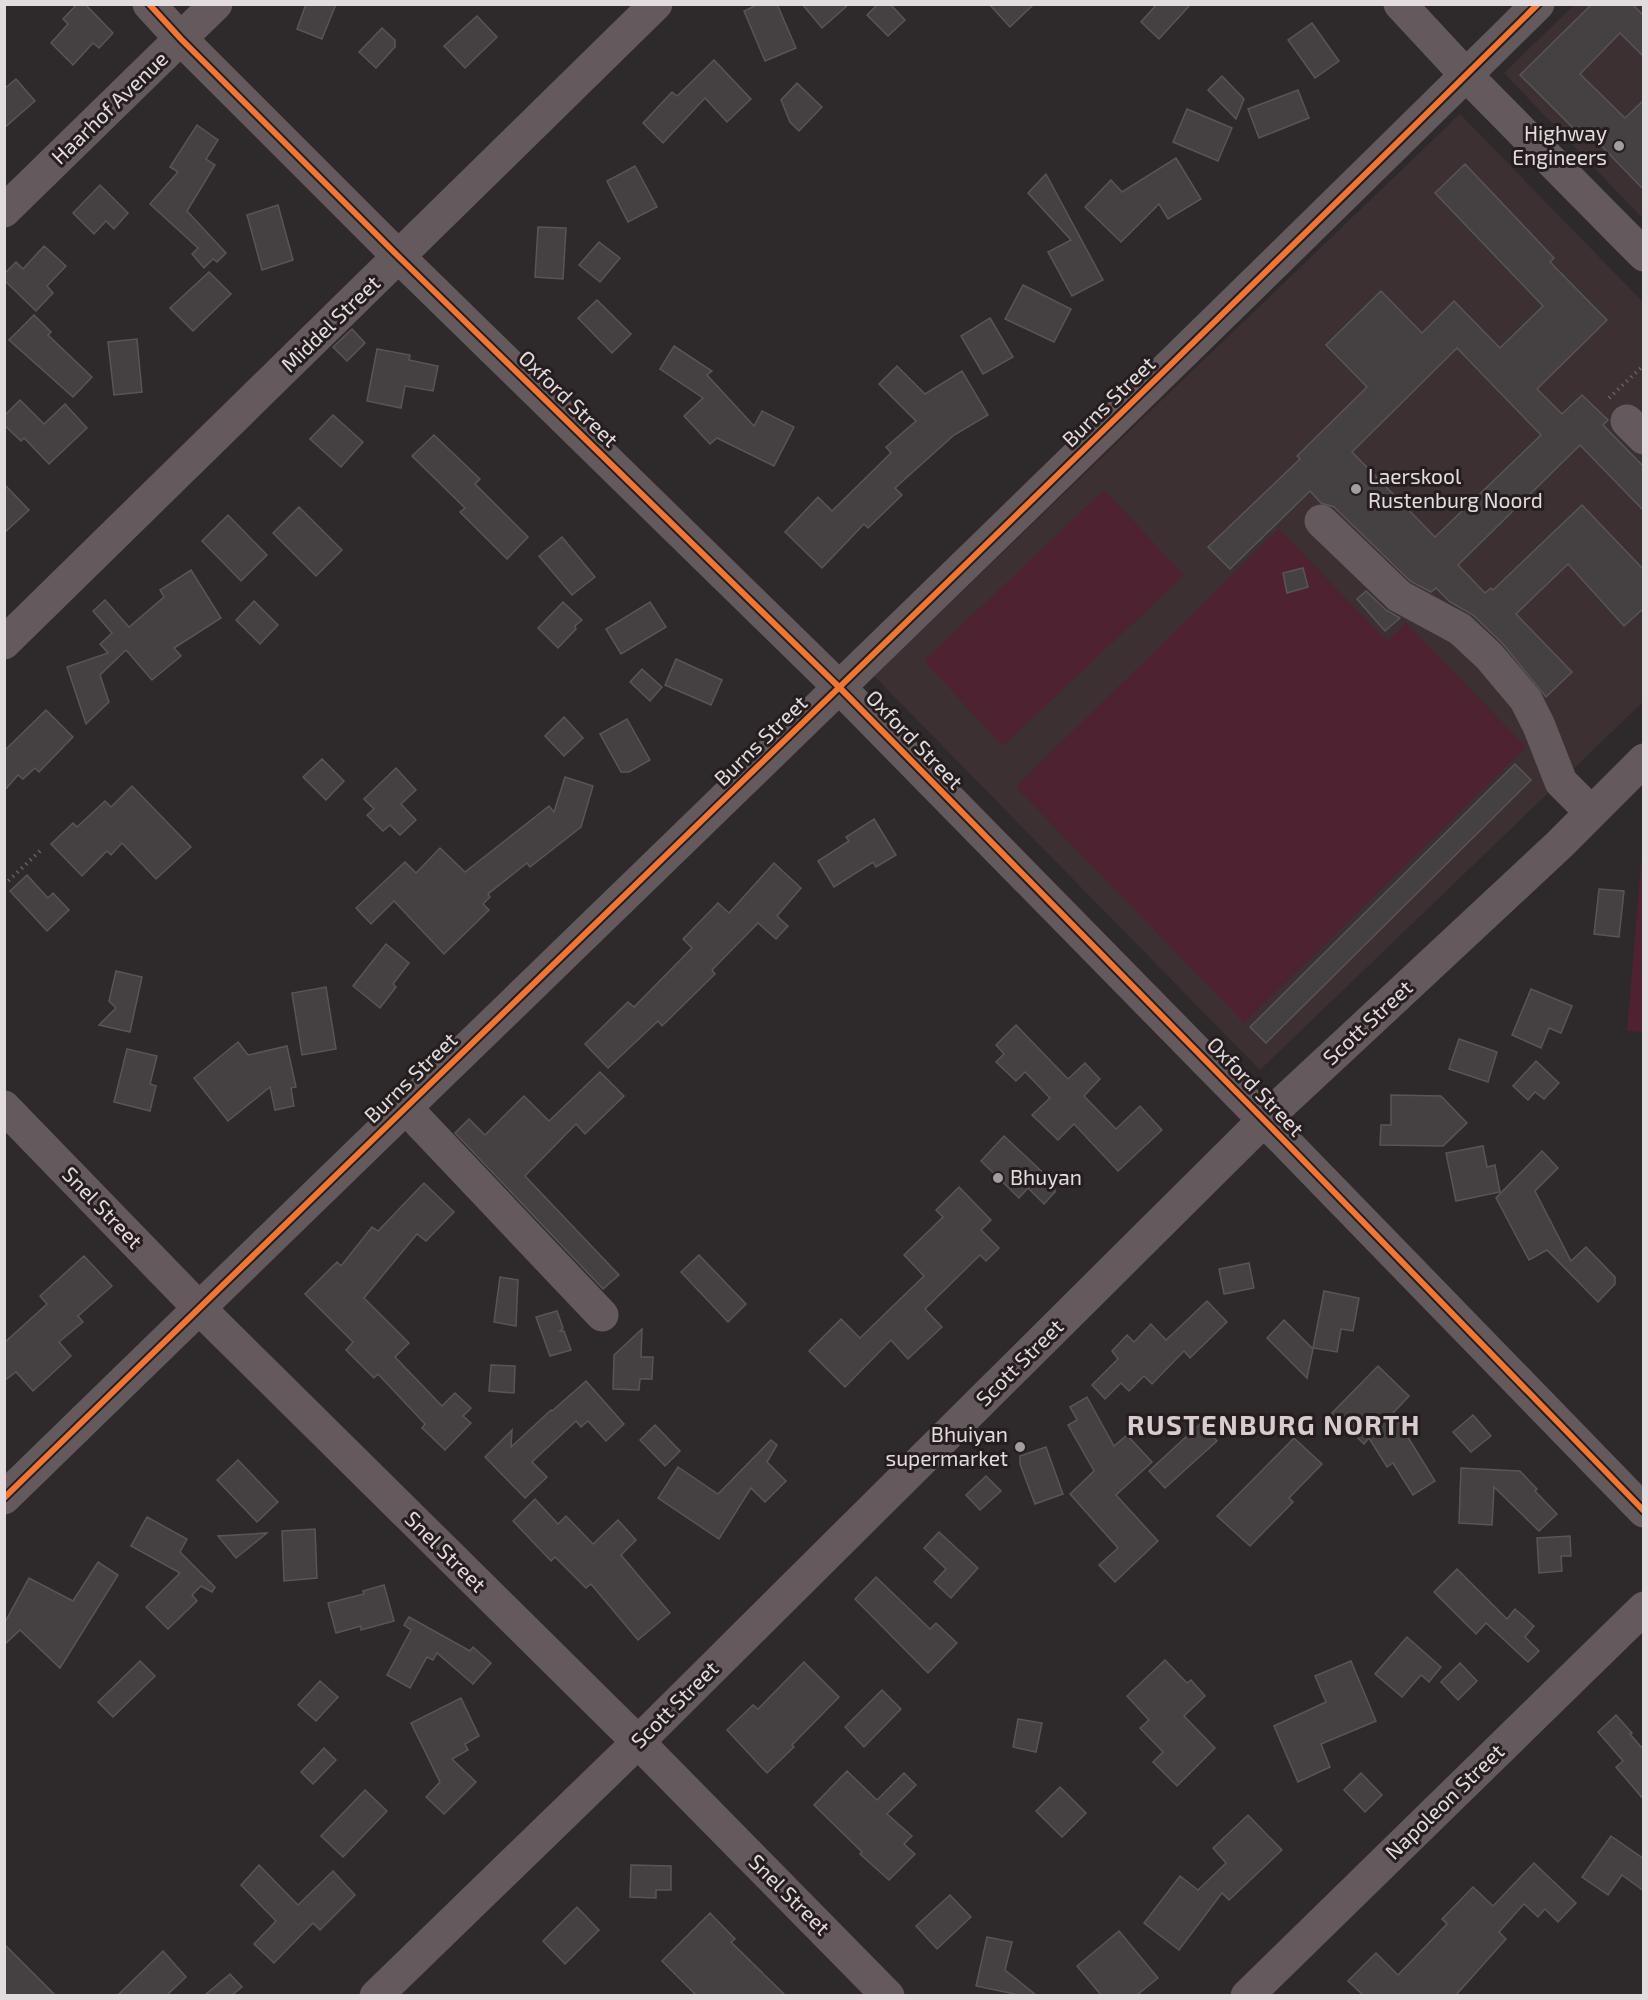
<svg xmlns="http://www.w3.org/2000/svg" width="1648" height="2000" viewBox="0 0 1648 2000" font-family="'Exo 2',sans-serif">
<style>
.built{fill:#3c3032}
.green{fill:#4f2232}
.building{fill:#454041;stroke:#595556;stroke-width:1.5;fill-rule:evenodd}
.lines{fill:none;stroke-linecap:round;stroke-linejoin:round}
.path{stroke:#665f61;stroke-width:4;stroke-dasharray:1.5 4.5;stroke-linecap:butt}
.minor{stroke:#645a5d;stroke-width:33}
.cycleway-casing{stroke:#261d1f;stroke-width:10}
.cycleway{stroke:#f07635;stroke-width:6}
.poi-dot{fill:#a39d9f;stroke:#261d1f;stroke-width:2}
.labels{text-anchor:middle;stroke-width:6;stroke-linejoin:round;paint-order:stroke}
.street-label{font-size:21px;fill:#e2dcde;stroke:#261d1f}
.poi-label{font-size:21px;fill:#e2dcde;stroke:#261d1f;text-anchor:end}
.district-label{font-size:27px;font-weight:bold;letter-spacing:1.5px;fill:#d8cccf;stroke:#261d1f}
</style>
<rect width="100%" height="100%" fill="#2e292a"/>
<!-- built -->
<g class="built">
<polygon points="1574,5 1643,5 1643,219 1504,73"/>
<polygon points="1460,114 1643,302 1643,702 1260,1070 874,676"/>
</g>
<!-- green -->
<g class="green">
<polygon points="1104,490 1184,575 1003,746 924,661"/>
<polygon points="1279,529 1387,641 1406,623 1526,747 1244,1023 1016,787"/>
<polygon points="1643,843 1644,844 1643,1032 1627,1031"/>
</g>
<!-- building -->
<g class="building">
<polygon points="77,4 85,4 113,33 99,48 93,43 73,65 51,43 68,24 63,19"/>
<polygon points="306,4 336,4 322,39 297,29"/>
<polygon points="759,4 777,4 796,48 765,61 744,11"/>
<polygon points="802,4 849,4 822,28"/>
<polygon points="878,4 890,4 905,20 888,36 867,15"/>
<polygon points="989,4 1034,4 1010,27"/>
<polygon points="1157,4 1191,4 1159,39 1141,22"/>
<polygon points="1592,4 1632,4 1644,16 1644,57 1620,33 1580,74 1625,118 1644,100 1644,190 1587,131 1582,137 1520,75"/>
<polygon points="477,16 497,37 465,68 444,46"/>
<polygon points="1312,23 1339,61 1315,78 1288,40"/>
<polygon points="382,28 395,40 395,47 376,68 359,52"/>
<polygon points="714,60 751,99 727,122 705,98 663,143 643,123 672,92 677,96"/>
<polygon points="1222,76 1244,99 1236,119 1208,90"/>
<polygon points="16,79 35,101 4,128 4,89"/>
<polygon points="797,83 822,107 799,131 790,122 781,100"/>
<polygon points="1298,90 1309,118 1259,138 1248,109"/>
<polygon points="1187,109 1232,128 1218,161 1173,142"/>
<polygon points="197,125 218,140 206,159 215,165 187,211 226,253 217,262 213,259 204,268 192,254 198,248 150,204 178,172 170,167"/>
<polygon points="1176,158 1201,199 1168,219 1159,204 1121,242 1085,207 1111,180 1122,192"/>
<path d="M1465 164 1554 258 1550 262 1607 320 1537 389 1562 414 1582 395 1608 420 1603 425 1644 467V511L1580 445 1458 565 1485 593 1491 588 1493 590 1582 505 1644 570V608L1624 626 1568 564 1516 614 1572 672 1546 697 1503 644 1473 615 1450 602 1436 588 1431 592 1410 581 1334 507 1321 503 1310 491 1230 569 1208 547 1300 459 1297 456 1367 387 1326 345 1381 291 1422 333 1454 301 1500 348 1543 306 1435 193ZM1457 348 1541 435 1435 537 1352 452Z"/>
<polygon points="635,166 657,207 628,222 607,181"/>
<polygon points="1046,174 1103,280 1072,296 1048,252 1071,240 1028,193"/>
<polygon points="100,185 128,213 114,229 106,221 94,234 73,213"/>
<polygon points="278,205 293,260 262,270 247,215"/>
<polygon points="538,227 566,228 563,279 535,277"/>
<polygon points="599,242 620,258 600,282 579,265"/>
<polygon points="44,246 66,266 47,286 53,293 36,311 4,280 4,274 16,262 23,269"/>
<polygon points="209,272 231,294 193,331 170,308"/>
<polygon points="1023,285 1071,309 1054,342 1005,319"/>
<polygon points="597,300 631,334 612,353 578,318"/>
<polygon points="34,315 51,332 48,335 92,377 73,397 9,340"/>
<polygon points="990,318 1013,357 983,374 961,336"/>
<polygon points="352,329 365,343 347,361 333,347"/>
<polygon points="137,339 142,392 114,395 108,342"/>
<polygon points="674,346 712,371 707,375 754,426 762,411 794,427 774,466 717,438 710,444 684,416 703,398 660,369"/>
<polygon points="377,349 410,355 409,360 438,366 433,391 405,386 401,408 367,401"/>
<polygon points="897,366 925,394 962,371 988,415 954,435 895,488 902,495 868,528 864,524 822,568 785,532 818,497 832,511 891,453 886,447 916,421 879,384"/>
<polygon points="20,400 44,424 65,404 87,428 49,464 24,438 21,441 4,425 4,416"/>
<polygon points="333,415 363,442 341,467 310,439"/>
<polygon points="434,435 480,479 475,484 528,537 507,559 460,512 465,508 412,456"/>
<polygon points="4,484 29,510 4,533"/>
<polygon points="299,507 342,550 316,576 273,533"/>
<polygon points="228,515 267,555 241,581 202,541"/>
<polygon points="562,537 595,577 572,595 539,556"/>
<polygon points="1303,568 1308,587 1287,593 1283,573"/>
<polygon points="191,570 221,618 174,648 181,656 152,680 126,650 100,675 109,702 86,724 67,667 108,653 100,644 112,633 93,611 105,600 129,627 164,597 160,590"/>
<polygon points="1366,591 1386,610 1400,618 1385,631 1357,599"/>
<polygon points="254,601 278,625 260,644 236,620"/>
<polygon points="563,602 582,620 575,626 576,629 558,648 538,628"/>
<polygon points="650,602 666,627 621,654 606,629"/>
<polygon points="676,659 722,680 711,705 665,685"/>
<polygon points="642,669 662,687 650,701 630,682"/>
<polygon points="46,710 73,737 39,772 35,768 23,779 18,775 4,791 4,751"/>
<polygon points="564,717 583,738 564,756 545,736"/>
<polygon points="627,719 650,760 629,772 621,772 600,734"/>
<polygon points="322,759 344,781 326,800 303,777"/>
<polygon points="1515,764 1531,780 1266,1043 1250,1027"/>
<polygon points="396,768 416,790 401,804 416,820 400,835 390,825 383,831 367,815 374,809 364,799"/>
<polygon points="565,777 593,786 581,827 530,867 527,863 488,894 490,897 483,904 489,910 444,954 394,901 371,924 356,908 405,862 416,873 440,848 465,872 549,806 554,812"/>
<polygon points="132,786 191,847 156,879 122,843 111,855 107,851 82,876 51,844 73,823 77,827 105,801 111,807"/>
<polygon points="874,819 896,855 876,867 873,862 834,887 818,861 849,841 846,837"/>
<polygon points="774,863 801,888 777,916 788,926 776,939 758,923 712,970 715,974 662,1026 658,1021 608,1068 585,1044 628,1002 634,1007 692,948 683,939 718,903 729,913"/>
<polygon points="27,875 48,898 53,893 69,910 47,931 10,891"/>
<polygon points="1599,889 1624,891 1619,937 1594,934"/>
<polygon points="386,944 409,963 393,984 396,987 380,1008 353,986"/>
<polygon points="116,971 142,977 130,1032 99,1025 116,1008 109,1001"/>
<polygon points="326,987 336,1049 302,1055 292,993"/>
<polygon points="1531,989 1572,1006 1561,1033 1549,1028 1541,1048 1512,1035"/>
<polygon points="1016,1025 1068,1079 1085,1063 1100,1079 1084,1096 1116,1129 1140,1106 1162,1130 1118,1171 1074,1124 1058,1140 1032,1115 1050,1098 1025,1072 1016,1081 996,1062 1004,1054 996,1045"/>
<polygon points="1459,1039 1497,1052 1488,1082 1449,1069"/>
<polygon points="238,1042 248,1055 287,1046 296,1087 291,1088 294,1106 275,1110 270,1087 228,1121 194,1078"/>
<polygon points="127,1049 157,1056 150,1084 156,1086 150,1111 114,1102"/>
<polygon points="1536,1061 1559,1083 1544,1099 1535,1092 1528,1100 1513,1086"/>
<polygon points="600,1072 624,1096 585,1134 576,1124 525,1176 619,1275 603,1289 455,1133 469,1119 485,1135 524,1096 549,1121"/>
<polygon points="1391,1095 1441,1096 1467,1123 1443,1146 1380,1145 1381,1125 1391,1125"/>
<polygon points="1004,1136 1055,1184 1055,1192 1044,1204 1028,1188 1019,1198 981,1161"/>
<polygon points="1483,1146 1487,1167 1495,1165 1500,1192 1456,1201 1446,1153"/>
<polygon points="1542,1151 1558,1168 1535,1191 1571,1261 1586,1247 1615,1277 1615,1284 1598,1302 1547,1250 1529,1260 1496,1198"/>
<polygon points="424,1183 454,1212 426,1241 417,1234 364,1298 409,1343 395,1357 442,1406 455,1393 471,1408 463,1416 471,1423 445,1450 422,1428 425,1424 378,1374 374,1378 346,1350 353,1342 305,1294 337,1262 341,1266 372,1227 378,1231"/>
<polygon points="959,1187 991,1220 981,1230 999,1248 986,1261 980,1255 925,1309 942,1327 908,1359 891,1340 845,1387 809,1351 841,1319 860,1338 924,1276 904,1255 943,1217 936,1210"/>
<polygon points="699,1255 746,1304 728,1322 681,1272"/>
<polygon points="84,1256 112,1286 78,1316 83,1322 59,1342 71,1356 33,1391 16,1372 4,1381 4,1343 47,1304 40,1296"/>
<polygon points="1249,1263 1254,1288 1224,1294 1219,1269"/>
<polygon points="500,1277 518,1280 516,1326 494,1322"/>
<polygon points="1324,1291 1359,1298 1353,1331 1341,1329 1337,1352 1313,1348"/>
<polygon points="1207,1301 1227,1322 1190,1358 1184,1351 1152,1384 1144,1376 1129,1391 1121,1383 1105,1399 1092,1385 1118,1359 1112,1351 1127,1335 1134,1342 1151,1324 1166,1340"/>
<polygon points="557,1311 563,1328 560,1331 564,1331 571,1350 550,1356 536,1317"/>
<polygon points="1284,1320 1313,1349 1307,1378 1267,1338"/>
<polygon points="642,1329 641,1357 653,1357 652,1379 640,1379 639,1390 613,1389 614,1355"/>
<polygon points="491,1365 515,1366 514,1393 489,1391"/>
<polygon points="1378,1366 1409,1396 1393,1413 1435,1481 1413,1495 1393,1463 1387,1467 1369,1438 1364,1444 1332,1413"/>
<polygon points="586,1381 624,1424 606,1441 588,1421 581,1427 576,1421 532,1462 547,1477 525,1498 485,1457 512,1430 511,1447 551,1410 552,1411"/>
<polygon points="1087,1397 1114,1446 1127,1435 1152,1462 1116,1495 1158,1541 1115,1582 1099,1565 1118,1548 1070,1494 1094,1471 1068,1425 1077,1420 1070,1407"/>
<polygon points="1473,1415 1491,1436 1471,1452 1453,1432"/>
<polygon points="1201,1423 1217,1441 1165,1488 1149,1471"/>
<polygon points="655,1425 680,1451 665,1466 640,1440"/>
<polygon points="1294,1438 1322,1464 1289,1498 1293,1502 1250,1546 1217,1516"/>
<polygon points="771,1440 777,1445 767,1462 786,1481 765,1502 751,1488 719,1539 658,1498 678,1467 718,1494"/>
<polygon points="1046,1447 1063,1494 1035,1504 1020,1464 1020,1456"/>
<polygon points="238,1460 278,1502 257,1522 217,1480"/>
<polygon points="1461,1468 1520,1471 1537,1489 1535,1491 1557,1514 1539,1531 1494,1487 1492,1525 1459,1523"/>
<polygon points="986,1476 1001,1491 980,1510 966,1495"/>
<polygon points="535,1499 558,1524 566,1516 593,1544 618,1520 636,1540 621,1555 670,1613 638,1640 591,1584 586,1588 555,1557 551,1561 513,1521"/>
<polygon points="147,1517 187,1539 180,1552 215,1587 212,1592 201,1586 192,1595 197,1601 168,1629 146,1607 180,1573 131,1546"/>
<polygon points="315,1529 317,1578 284,1581 282,1531"/>
<polygon points="939,1532 978,1568 951,1598 934,1582 946,1569 924,1548"/>
<polygon points="267,1533 236,1558 218,1536"/>
<polygon points="1570,1536 1571,1556 1561,1556 1562,1571 1539,1573 1537,1538"/>
<polygon points="98,1562 118,1575 60,1668 20,1630 4,1645 4,1624 29,1578 73,1601"/>
<polygon points="1457,1569 1507,1619 1515,1609 1534,1626 1525,1637 1539,1651 1528,1662 1486,1623 1476,1634 1434,1592"/>
<polygon points="876,1577 930,1629 936,1623 957,1643 928,1673 855,1599"/>
<polygon points="384,1585 394,1621 361,1630 361,1626 336,1633 328,1603 364,1594 363,1591"/>
<polygon points="409,1617 470,1651 473,1647 491,1663 473,1684 437,1653 433,1660 427,1657 410,1688 387,1675 411,1630 404,1625"/>
<polygon points="1407,1637 1441,1667 1429,1682 1421,1675 1402,1697 1375,1674"/>
<polygon points="1165,1660 1187,1683 1191,1680 1205,1696 1184,1716 1215,1748 1177,1786 1153,1762 1163,1752 1140,1728 1149,1720 1127,1696"/>
<polygon points="140,1661 155,1676 113,1717 98,1702"/>
<polygon points="1351,1661 1376,1721 1321,1744 1330,1767 1298,1782 1274,1726 1326,1702 1315,1676"/>
<polygon points="804,1662 839,1697 792,1745 794,1747 767,1773 727,1730 753,1705 758,1709"/>
<polygon points="1460,1663 1477,1681 1458,1700 1441,1682"/>
<polygon points="320,1681 338,1697 316,1721 298,1705"/>
<polygon points="882,1690 901,1709 864,1747 845,1727"/>
<polygon points="461,1698 479,1736 465,1744 468,1750 452,1759 476,1782 444,1814 426,1797 440,1782 411,1723"/>
<polygon points="1616,1715 1632,1733 1630,1734 1641,1747 1644,1745 1644,1800 1616,1767 1623,1761 1598,1732"/>
<polygon points="1018,1719 1042,1723 1036,1752 1013,1747"/>
<polygon points="324,1748 336,1760 313,1784 301,1772"/>
<polygon points="847,1771 877,1800 904,1773 916,1785 887,1814 912,1836 904,1844 915,1854 889,1880 860,1854 862,1852 814,1805"/>
<polygon points="1361,1773 1382,1795 1365,1812 1344,1790"/>
<polygon points="1060,1787 1086,1813 1062,1837 1036,1811"/>
<polygon points="365,1790 387,1811 343,1857 321,1836"/>
<polygon points="1248,1815 1282,1850 1229,1900 1222,1893 1179,1950 1144,1923 1180,1876 1198,1890 1226,1863 1213,1848"/>
<polygon points="1611,1836 1644,1859 1644,1891 1622,1875 1608,1895 1582,1877"/>
<polygon points="1534,1863 1576,1903 1558,1922 1545,1909 1538,1917 1524,1904 1499,1932 1506,1939 1456,1995 1363,1995 1348,1981 1376,1953 1398,1975 1447,1924 1442,1919 1473,1887 1493,1906"/>
<polygon points="259,1865 298,1905 333,1871 355,1895 320,1930 313,1923 274,1963 254,1944 276,1921 241,1885"/>
<polygon points="631,1865 671,1866 671,1890 656,1890 656,1898 630,1897"/>
<polygon points="950,1895 971,1917 937,1949 916,1926"/>
<polygon points="577,1907 599,1930 565,1964 543,1941"/>
<polygon points="710,1913 735,1939 731,1942 785,1995 696,1995 662,1961"/>
<polygon points="1119,1931 1158,1978 1137,1995 1101,1995 1077,1966"/>
<polygon points="987,1937 1012,1942 1005,1970 1036,1995 1019,1995 976,1986"/>
<polygon points="4,1944 55,1995 4,1995"/>
<polygon points="163,1951 186,1977 167,1995 118,1995"/>
<polygon points="230,1974 242,1987 232,1995 205,1995"/>
</g>
<g class="lines">
<!-- path -->
<g class="path">
<polyline points="1609,398 1644,365"/>
<polyline points="4,885 42,849"/>
</g>
<!-- minor -->
<g class="minor">
<polyline points="149,4 181,39 399,257 840,688 1264,1120 1644,1511"/>
<polyline points="1400,4 1466,75 1644,255"/>
<polyline points="4,211 216,4"/>
<polyline points="1627,421 1644,438"/>
<polyline points="1321,521 1399,596 1460,629 1489,656 1526,700 1539,726 1561,782 1591,812"/>
<polyline points="4,643 656,4"/>
<polyline points="4,1107 199,1308 638,1742 888,1996"/>
<polyline points="405,1107 602,1315"/>
<path d="M4 1498C515 1000 1030 506 1538 4"/>
<polyline points="376,1996 638,1742 1264,1120 1560,844 1644,760"/>
<polyline points="1247,1996 1644,1608"/>
</g>
<!-- cycleway casing -->
<g class="cycleway-casing">
<g id="cycleway">
<polyline points="149,4 181,39 399,257 840,688 1264,1120 1644,1511"/>
<path d="M4 1498C515 1000 1030 506 1538 4"/>
</g>
</g>
<!-- cycleway -->
<use href="#cycleway" class="cycleway"/>
</g>
<!-- markers -->
<g class="poi-dot">
<circle cx="1619" cy="146" r="6"/>
<circle cx="1356" cy="489" r="6"/>
<circle cx="998" cy="1178" r="6"/>
<circle cx="1020" cy="1447" r="6"/>
</g>
<g class="labels">
<!-- street labels -->
<g class="street-label">
<text transform="translate(110 108) rotate(-44)" y="7">Haarhof Avenue</text>
<text transform="translate(331 324) rotate(-44)" y="7">Middel Street</text>
<text transform="translate(568 399) rotate(44)" y="7">Oxford Street</text>
<text transform="translate(1109 402) rotate(-44)" y="7">Burns Street</text>
<text transform="translate(914 740) rotate(46)" y="7">Oxford Street</text>
<text transform="translate(761 741) rotate(-44)" y="7">Burns Street</text>
<text transform="translate(1368 1023) rotate(-43)" y="7">Scott Street</text>
<text transform="translate(411 1078) rotate(-44)" y="7">Burns Street</text>
<text transform="translate(1255 1087) rotate(46)" y="7">Oxford Street</text>
<text transform="translate(102 1208) rotate(46)" y="7">Snel Street</text>
<text transform="translate(1020 1363) rotate(-45)" y="7">Scott Street</text>
<text transform="translate(445 1552) rotate(45)" y="7">Snel Street</text>
<text transform="translate(675 1705) rotate(-45)" y="7">Scott Street</text>
<text transform="translate(1445 1802) rotate(-44)" y="7">Napoleon Street</text>
<text transform="translate(789 1895) rotate(45)" y="7">Snel Street</text>
</g>
<!-- poi labels -->
<g class="poi-label">
<text x="1607" y="141">Highway<tspan x="1607" dy="24">Engineers</tspan></text>
<text x="1368" y="484" text-anchor="start">Laerskool<tspan x="1368" dy="24">Rustenburg Noord</tspan></text>
<text x="1010" y="1185" text-anchor="start">Bhuyan</text>
<text x="1008" y="1442">Bhuiyan<tspan x="1008" dy="24">supermarket</tspan></text>
</g>
<!-- district labels -->
<g class="district-label">
<text x="1274" y="1435">RUSTENBURG NORTH</text>
</g>
</g>
<!-- border -->
<rect width="1648" height="2000" fill="none" stroke="#e2dcde" stroke-width="12"/>
</svg>
